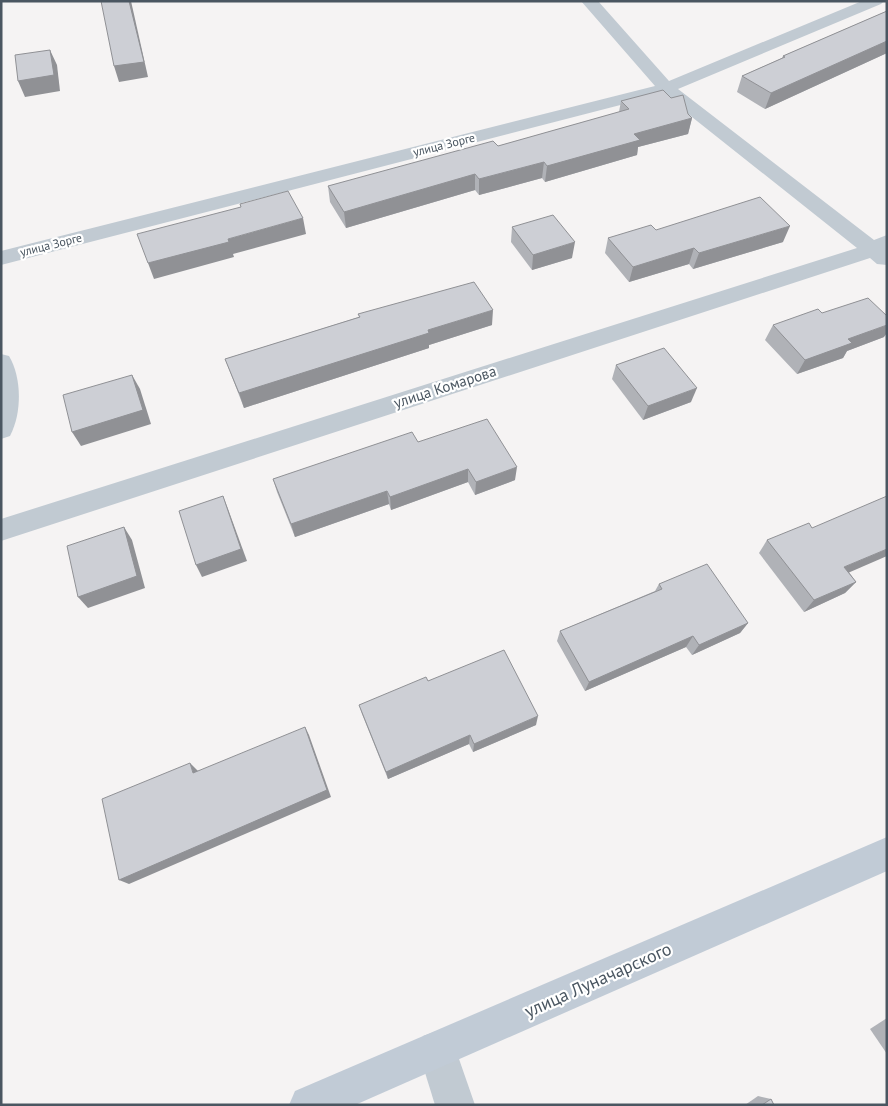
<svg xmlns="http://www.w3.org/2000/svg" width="888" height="1106" viewBox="0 0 888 1106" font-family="'PT Sans',sans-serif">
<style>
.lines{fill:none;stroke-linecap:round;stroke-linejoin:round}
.street{fill:#c1cad2;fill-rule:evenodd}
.secondary{fill:#c1cbd6;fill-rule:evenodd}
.wall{fill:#b0b2b7}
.shaded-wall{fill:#909195}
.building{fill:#cdcfd5;stroke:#909195}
.labels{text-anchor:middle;stroke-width:4.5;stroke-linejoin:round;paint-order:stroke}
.far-street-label{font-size:12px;fill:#4a5661;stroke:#fff}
.street-label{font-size:15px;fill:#4a5661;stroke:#fff}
.near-street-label{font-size:18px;fill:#4a5661;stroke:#fff}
</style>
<rect width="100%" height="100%" fill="#f5f3f3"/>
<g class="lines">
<!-- street -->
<g class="street">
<polygon points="581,1 598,1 669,81 862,1 884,1 881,4 678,89 874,240 887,235 887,265 877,264 870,258 1,541 1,519 857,248 663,94 1,265 1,251 655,86"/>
<path d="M1 354 9 356C22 378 22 413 10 436L1 439Z"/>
<polygon points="437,1031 451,1036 475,1105 435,1105 418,1050 423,1036"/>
</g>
<!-- secondary -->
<polygon class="secondary" points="887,837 887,871 355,1105 289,1105 295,1091"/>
</g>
<!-- wall -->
<g class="wall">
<polygon points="887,11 887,53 765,109 737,92 742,76 782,58 783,56"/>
<polygon points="621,101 688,114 692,118 688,134 638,147 637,155 545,182 542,178 479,195 475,190 346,228 330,202 328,186 498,146 619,112"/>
<polygon points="512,227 572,258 532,270 511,242"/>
<polygon points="656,230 783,242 693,269 689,264 629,282 605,253 608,238"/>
<polygon points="822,313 884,337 847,351 843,358 797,374 765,340 773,325"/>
<polygon points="358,314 492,325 429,345 429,348 244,408 225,359 359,317"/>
<polygon points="616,365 691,402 643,420 612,379"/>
<polygon points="418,442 515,480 475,495 468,482 391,510 389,504 295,537 277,492 273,479"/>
<polygon points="767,540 849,572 856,582 845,593 804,612 759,553"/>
<polygon points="659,584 748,623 740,633 692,655 686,647 585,691 557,641 560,631 655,591"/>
<polygon points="428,681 536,725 473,752 469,744 388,779 362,714 359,705"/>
<polygon points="887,1018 887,1054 870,1029"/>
<polygon points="758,1096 771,1099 774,1105 745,1105"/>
</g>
<!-- shaded-wall -->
<g class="shaded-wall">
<polygon points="129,1 131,1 148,77 119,82 114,66"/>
<polygon points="887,41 887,53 765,109 771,93"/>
<polygon points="50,50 57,65 60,91 25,97 18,81"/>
<polygon points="692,118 688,134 638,147 637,155 545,182 547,166 634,134"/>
<polygon points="544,162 542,178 479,195 479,179"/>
<polygon points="475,174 475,190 346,228 344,212"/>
<polygon points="303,218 306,234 233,254 234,257 154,279 148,263 228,239"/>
<polygon points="790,226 783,242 693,269 699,253"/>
<polygon points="575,242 572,258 532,270 533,255"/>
<polygon points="694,248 689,264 629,282 633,267"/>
<polygon points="493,310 492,325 429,345 429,348 244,408 239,393 428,330"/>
<polygon points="887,325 887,333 884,337 847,351 843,358 797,374 805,360 848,339"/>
<polygon points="132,375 140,389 151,424 81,446 72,432"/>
<polygon points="697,388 691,402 643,420 648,406"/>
<polygon points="517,467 515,480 475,495 476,482"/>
<polygon points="468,469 468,482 391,510 390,497"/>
<polygon points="387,491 389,504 295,537 291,524"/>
<polygon points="223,496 228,509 247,561 202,577 196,565"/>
<polygon points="124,527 132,540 145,588 88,608 78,597"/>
<polygon points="887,549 887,556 834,579 844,567"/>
<polygon points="856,582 845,593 804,612 814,600"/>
<polygon points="748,623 740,633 692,655 699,645"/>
<polygon points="693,636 686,647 585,691 589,682"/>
<polygon points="538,716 536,725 473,752 474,744"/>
<polygon points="305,727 309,735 331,797 129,884 119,880"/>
<polygon points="470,735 469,744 388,779 386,772"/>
<polygon points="190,763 198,771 201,781 193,773"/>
</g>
<!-- building -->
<g class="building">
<polygon points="101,1 129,1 144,62 114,66"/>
<polygon points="887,11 887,41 771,93 742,76 785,57 783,56"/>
<polygon points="50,50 54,75 18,81 15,55"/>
<polygon points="663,90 671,98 683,95 688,114 692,118 634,134 640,140 547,166 544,162 479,179 475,174 344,212 328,186 493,141 498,146 629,109 621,101"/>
<polygon points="288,191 303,218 228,239 229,242 148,263 137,234 241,207 240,204"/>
<polygon points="760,197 790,226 699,253 694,248 633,267 608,238 651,225 656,230"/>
<polygon points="553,215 575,242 533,255 512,227"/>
<polygon points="474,282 493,310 428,330 429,333 239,393 225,359 360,317 358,314"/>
<polygon points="868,298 887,316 887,325 848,339 852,343 805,360 773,325 818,309 822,313"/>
<polygon points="664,348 697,388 648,406 616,365"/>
<polygon points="132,375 143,410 72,432 63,395"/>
<polygon points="487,419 517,467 476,482 468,469 390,497 387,491 291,524 273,479 412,432 418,442"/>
<polygon points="223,496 241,549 196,565 179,511"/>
<polygon points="887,496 887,549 844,567 856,582 814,600 767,540 809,523 812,528"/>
<polygon points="124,527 137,576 78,597 67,546"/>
<polygon points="707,564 748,623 699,645 693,636 589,682 560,631 662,589 659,584"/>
<polygon points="504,650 538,716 474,744 470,735 386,772 359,705 426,677 428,681"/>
<polygon points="305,727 327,790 119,880 102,799 190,763 193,773"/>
<polygon points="771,1099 774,1105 762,1105"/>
</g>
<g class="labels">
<!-- far-street labels -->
<g class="far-street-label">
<text transform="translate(444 145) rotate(-14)" y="4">улица Зорге</text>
<text transform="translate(51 245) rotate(-14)" y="4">улица Зорге</text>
</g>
<!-- street labels -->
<g class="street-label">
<text transform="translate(445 387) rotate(-18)" y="5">улица Комарова</text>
</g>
<!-- near-street labels -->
<g class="near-street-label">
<text transform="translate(598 980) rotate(-24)" y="6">улица Луначарского</text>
</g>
</g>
<!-- border -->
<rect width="888" height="1106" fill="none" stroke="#4a5661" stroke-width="5"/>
</svg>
